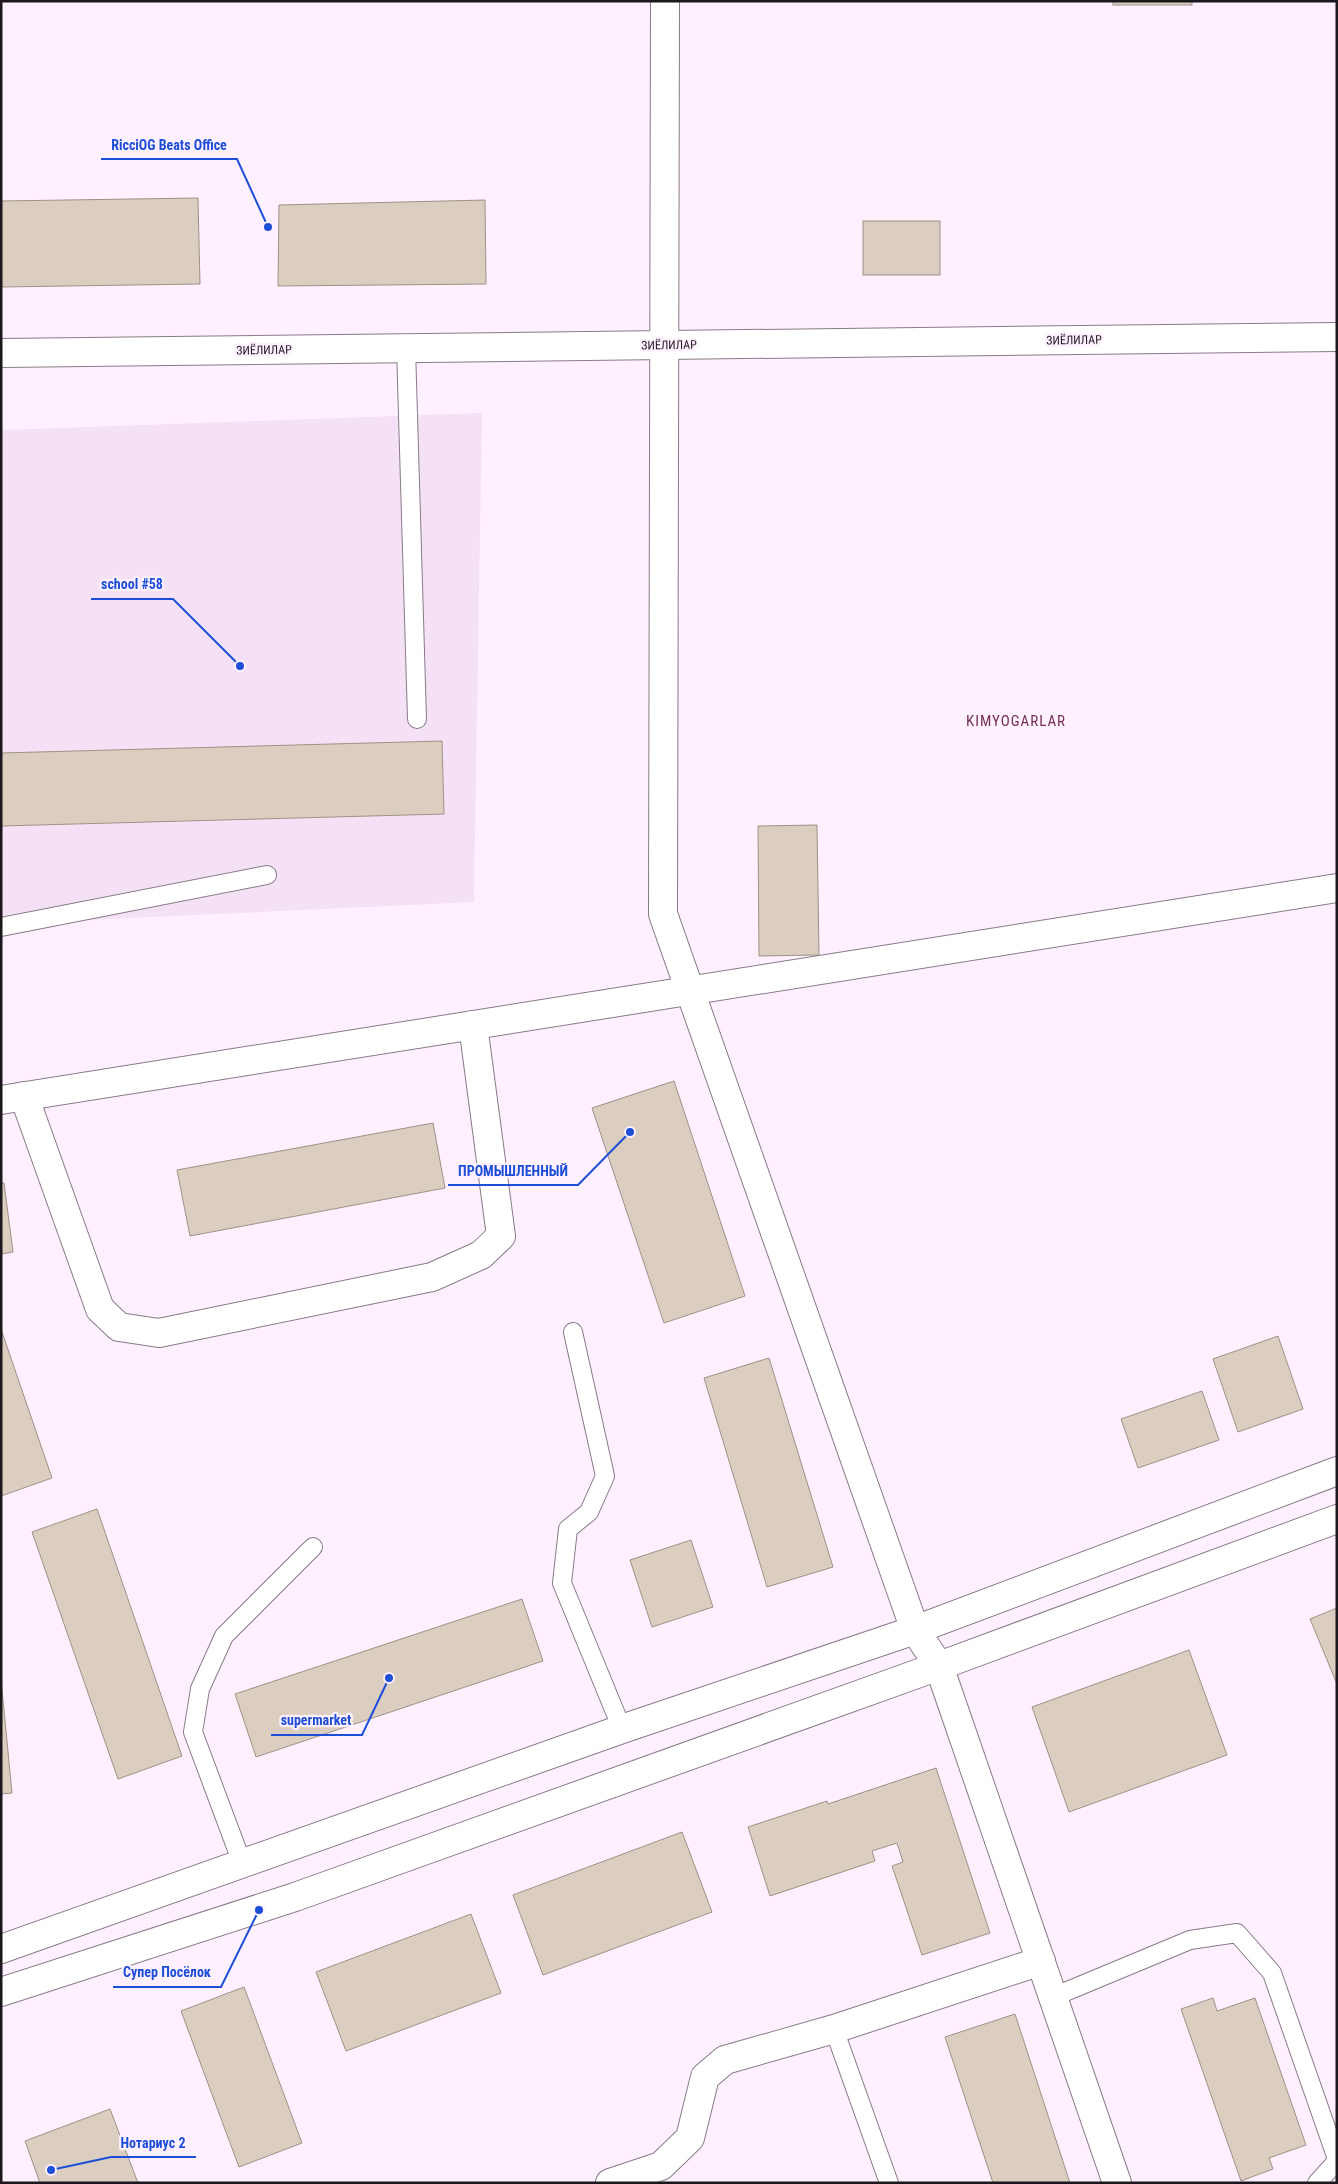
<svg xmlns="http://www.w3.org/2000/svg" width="1338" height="2184" viewBox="0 0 1338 2184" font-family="'Roboto Condensed',sans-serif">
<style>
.built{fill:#f5e1f5}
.building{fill:#dbcec1;stroke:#9e9185}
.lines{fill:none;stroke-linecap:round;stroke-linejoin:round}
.service-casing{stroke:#877b87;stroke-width:20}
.minor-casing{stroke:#877b87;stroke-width:30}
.tertiary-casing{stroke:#877b87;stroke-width:30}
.service{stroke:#fff;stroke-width:18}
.minor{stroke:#fff;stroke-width:28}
.tertiary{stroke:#fff;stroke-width:28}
.labels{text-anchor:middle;stroke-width:4.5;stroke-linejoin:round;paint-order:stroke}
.street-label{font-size:12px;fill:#1c171c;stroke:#fef0fe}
.quarter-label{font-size:15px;letter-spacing:1px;fill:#74304b;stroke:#fef0fe}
.leader{fill:none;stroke:#1d4ed8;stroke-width:2}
.callout-dot{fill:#1d4ed8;stroke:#fef0fe;stroke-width:2}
.callout-label{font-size:14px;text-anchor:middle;font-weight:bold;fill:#1d4ed8;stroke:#fef0fe;stroke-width:4.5;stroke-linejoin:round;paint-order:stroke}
</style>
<rect width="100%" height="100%" fill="#fef0fe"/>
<!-- built -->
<polygon class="built" points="482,413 474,902 1,924 1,430"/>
<!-- building -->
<g class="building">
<rect x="1113" y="1" width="79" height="4"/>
<polygon points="198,198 200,284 1,287 1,201"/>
<polygon points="485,200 486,284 278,286 279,205"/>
<rect x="863" y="221" width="77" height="54"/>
<polygon points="442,741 444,814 1,826 1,753"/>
<polygon points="817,825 819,955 759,956 758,826"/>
<polygon points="674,1081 745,1296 664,1323 592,1108"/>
<polygon points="433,1123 445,1188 190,1236 177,1170"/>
<polygon points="1,1183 4,1183 13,1252 1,1254"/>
<polygon points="1,1329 52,1478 1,1496"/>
<polygon points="1278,1336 1303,1409 1238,1432 1213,1359"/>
<polygon points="769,1358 833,1567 767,1587 704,1378"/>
<polygon points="1202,1391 1219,1440 1138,1468 1121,1419"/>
<polygon points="97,1509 182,1756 118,1779 32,1532"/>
<polygon points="691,1540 713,1607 652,1627 630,1560"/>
<polygon points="522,1599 543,1661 256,1757 235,1694"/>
<polygon points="1337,1608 1337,1684 1310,1619"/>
<polygon points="1189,1650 1227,1755 1069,1812 1032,1707"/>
<polygon points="1,1679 12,1793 1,1794"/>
<polygon points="936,1768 990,1933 922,1955 892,1866 903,1862 897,1843 872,1851 875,1861 770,1896 748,1827 827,1801 828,1804"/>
<polygon points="682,1832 712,1912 543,1975 513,1895"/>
<polygon points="471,1914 501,1993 346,2051 316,1972"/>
<polygon points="244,1987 302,2143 239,2167 181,2011"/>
<polygon points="1213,1998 1217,2011 1255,1998 1306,2145 1269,2158 1273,2169 1241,2181 1181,2009"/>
<polygon points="1015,2014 1070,2183 993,2183 945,2037"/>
<polygon points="110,2109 138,2183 40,2183 25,2141"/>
</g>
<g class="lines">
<!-- service casing -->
<g class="service-casing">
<g id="service">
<polyline points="406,348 417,719"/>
<polyline points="1,927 267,875"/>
<polyline points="573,1332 605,1476 589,1512 568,1529 562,1583 622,1729"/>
<polyline points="242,1863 193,1732 200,1689 224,1636 313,1547"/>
<polyline points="1053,1997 1190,1940 1237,1933 1272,1973 1337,2159"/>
<polyline points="834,2029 889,2183"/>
<polyline points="1317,2183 1337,2161"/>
</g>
</g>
<!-- minor casing -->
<g class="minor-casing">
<g id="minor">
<polyline points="665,1 663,914 915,1630 939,1666 1117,2183"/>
<polyline points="1,353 1337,337"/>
<polyline points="24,1096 100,1309 119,1327 159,1333 432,1277 481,1255 501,1236 473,1025"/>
<polyline points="1,1100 1337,888"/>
<polyline points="610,2183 661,2166 690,2138 705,2077 725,2060 834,2029 1041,1961"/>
</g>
</g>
<!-- tertiary casing -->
<g class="tertiary-casing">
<g id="tertiary">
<polyline points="1,1949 622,1729 915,1630 1337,1471"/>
<polyline points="1,1992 295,1897 939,1666 1337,1519"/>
</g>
</g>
<!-- service -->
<use href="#service" class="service"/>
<!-- minor -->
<use href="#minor" class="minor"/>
<!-- tertiary -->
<use href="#tertiary" class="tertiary"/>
</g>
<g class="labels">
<!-- street labels -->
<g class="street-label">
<text transform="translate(1074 340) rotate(-1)" y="4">ЗИЁЛИЛАР</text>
<text transform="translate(669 345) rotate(-1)" y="4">ЗИЁЛИЛАР</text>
<text transform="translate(264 350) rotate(-1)" y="4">ЗИЁЛИЛАР</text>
</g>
<!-- quarter labels -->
<g class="quarter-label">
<text x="1016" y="726">KIMYOGARLAR</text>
</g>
</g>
<!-- callouts -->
<path class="leader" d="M268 227L237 159H101M240 666L173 599H91M630 1132L578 1185H448M389 1678L362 1735H271M259 1910L221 1987H113M51 2170L111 2157H196"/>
<g class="callout-dot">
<circle cx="268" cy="227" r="5"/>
<circle cx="240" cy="666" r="5"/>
<circle cx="630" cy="1132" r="5"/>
<circle cx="389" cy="1678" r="5"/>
<circle cx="259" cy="1910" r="5"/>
<circle cx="51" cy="2170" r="5"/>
</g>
<g class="callout-label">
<text x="169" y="150">RicciOG Beats Office</text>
<text x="132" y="589">school #58</text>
<text x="513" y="1176">ПРОМЫШЛЕННЫЙ</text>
<text x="316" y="1725">supermarket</text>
<text x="167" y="1977">Супер Посёлок</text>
<text x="153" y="2148">Нотариус 2</text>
</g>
<!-- border -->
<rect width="1338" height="2184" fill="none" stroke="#1c171c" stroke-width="5"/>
</svg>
